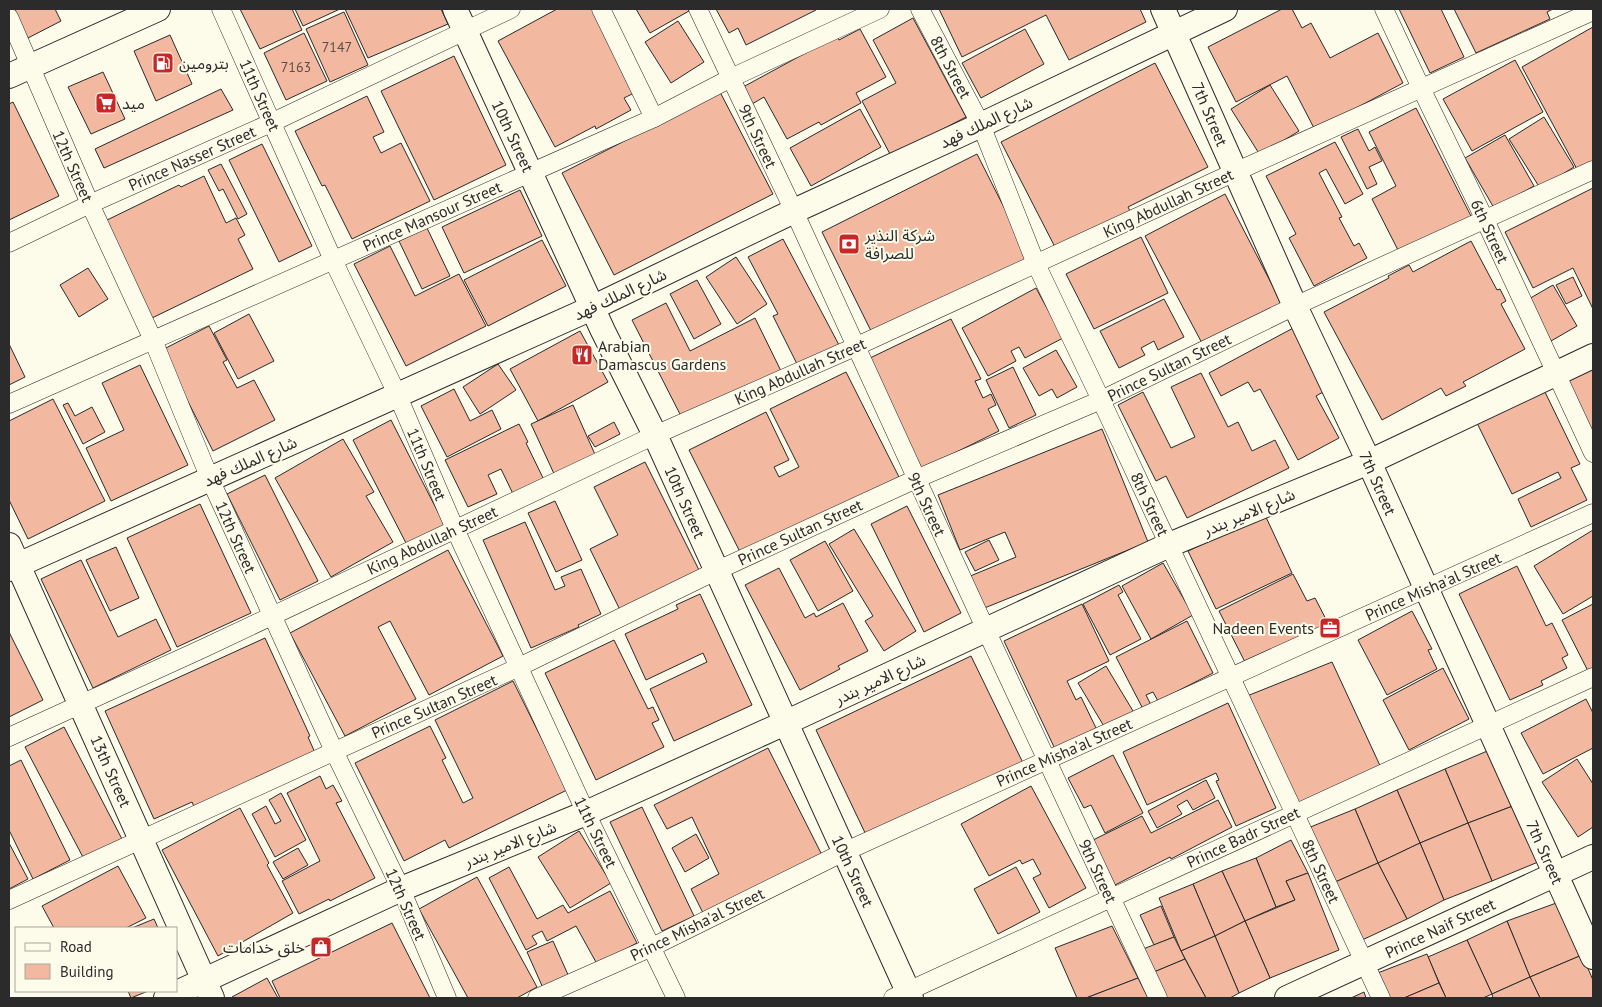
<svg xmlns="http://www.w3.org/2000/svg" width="1602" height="1007" viewBox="0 0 1602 1007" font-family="'PT Sans','Noto Sans Arabic',sans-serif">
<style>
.building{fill:#f2b8a0;stroke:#2b2b2b}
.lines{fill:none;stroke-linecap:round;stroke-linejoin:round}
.street-casing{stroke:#2b2b2b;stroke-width:19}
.secondary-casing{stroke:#2b2b2b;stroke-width:26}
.street{stroke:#fdfbea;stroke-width:18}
.secondary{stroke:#fdfbea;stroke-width:24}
.labels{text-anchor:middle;stroke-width:4;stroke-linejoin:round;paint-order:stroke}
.number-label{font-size:14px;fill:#5d4e48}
.poi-label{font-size:16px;fill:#2b2b2b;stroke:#fdfbea;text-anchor:start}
.street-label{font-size:16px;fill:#2b2b2b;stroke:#fdfbea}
</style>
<rect width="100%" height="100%" fill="#fdfbea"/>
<!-- building -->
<g class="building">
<polygon points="11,9 55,9 61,21 26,39"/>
<polygon points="240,9 292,9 302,30 260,49"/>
<polygon points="295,9 340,9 303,26"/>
<polygon points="345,9 441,9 448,24 368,58"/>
<polygon points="557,9 593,9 638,91 624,98 631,110 596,129 595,126 555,147 498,41"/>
<polygon points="636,9 688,9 689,11 650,33"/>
<polygon points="716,9 816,9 816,10 746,45 738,28 729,33"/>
<polygon points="939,9 1140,9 1146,22 1069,60 1046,15 962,57"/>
<polygon points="1282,9 1292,9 1302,28 1311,23 1330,58 1378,33 1403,83 1315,130 1287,76 1236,102 1208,47"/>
<polygon points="1399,9 1441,9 1464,57 1430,73"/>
<polygon points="1454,9 1553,9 1547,12 1550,19 1476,53"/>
<polygon points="344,12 368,65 330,82 306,29"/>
<polygon points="913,18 966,117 891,156 862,101 896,83 873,40"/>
<polygon points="678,21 704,62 671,83 645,42"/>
<polygon points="1593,27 1593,165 1579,173 1522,67"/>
<polygon points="860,29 886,77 856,93 861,103 821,125 819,122 787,139 764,97 752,104 743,87 837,36 839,40"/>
<polygon points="1025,29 1044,64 981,98 962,63"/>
<polygon points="304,33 327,81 286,100 264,53"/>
<polygon points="170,35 192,84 156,101 134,51"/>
<polygon points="454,56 506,165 434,200 381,91"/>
<polygon points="1515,60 1543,112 1472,151 1443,99"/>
<polygon points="1155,63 1208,167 1128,207 1130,211 1056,249 1001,142"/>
<polygon points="103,72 125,119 91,134 68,87"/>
<polygon points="1270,85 1299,131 1260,155 1231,109"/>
<polygon points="221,89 233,110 104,168 95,149"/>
<polygon points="720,92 773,194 614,275 562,173"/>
<polygon points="367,96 384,132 373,137 381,153 401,143 430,201 352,239 325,185 322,186 295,131"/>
<polygon points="13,102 59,196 9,220 9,104"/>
<polygon points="1416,108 1472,218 1400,254 1372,199 1396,186 1369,132"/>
<polygon points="860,109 881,147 811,186 790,148"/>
<polygon points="1544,117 1574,167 1540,188 1509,139"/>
<polygon points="1358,129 1369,151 1375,147 1382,161 1369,167 1377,184 1367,189 1341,137"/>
<polygon points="1505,135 1534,186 1494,208 1465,158"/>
<polygon points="1335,142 1363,194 1345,204 1326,169 1319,173 1342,217 1339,218 1354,246 1359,243 1367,258 1314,286 1289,238 1296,234 1266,176"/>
<polygon points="262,144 312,246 279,262 229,160"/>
<polygon points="977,154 1030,259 874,337 822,232"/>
<polygon points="221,164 247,214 238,219 223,189 219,191 208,170"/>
<polygon points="204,176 226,223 236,218 245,235 238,239 253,269 152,318 105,221 179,185 181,187"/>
<polygon points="1593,188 1593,309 1573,268 1533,288 1505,232"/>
<polygon points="520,190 542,236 464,273 442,227"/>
<polygon points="1225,194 1282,304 1203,345 1145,236"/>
<polygon points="427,228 450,276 422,289 399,241"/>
<polygon points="1141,237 1168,293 1094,329 1066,274"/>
<polygon points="783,239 839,345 798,366 773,316 778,314 748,257"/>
<polygon points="542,240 566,286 488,326 464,280"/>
<polygon points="1471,241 1497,290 1500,289 1506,301 1501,304 1525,349 1463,382 1466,386 1446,396 1441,388 1382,420 1324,312 1389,278 1388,276 1409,265 1413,272"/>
<polygon points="390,246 415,296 459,274 486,326 406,366 354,264"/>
<polygon points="736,257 767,304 737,324 706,277"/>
<polygon points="88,268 108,299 79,317 60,285"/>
<polygon points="1573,277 1582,296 1566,304 1556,285"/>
<polygon points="697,280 721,324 694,339 670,294"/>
<polygon points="1553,285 1577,326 1551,341 1527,300"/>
<polygon points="1036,288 1063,338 1025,358 1019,347 1011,351 1016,361 988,376 962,328"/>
<polygon points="1164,299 1184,337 1158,350 1154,341 1141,348 1145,355 1119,368 1100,331"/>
<polygon points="666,303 690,351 755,318 781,371 683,420 632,320"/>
<polygon points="249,314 274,361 238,379 214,333"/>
<polygon points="951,319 981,379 975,381 983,398 991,394 996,405 988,409 999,431 922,469 868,359"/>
<polygon points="209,326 227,360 223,362 237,388 254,380 275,420 213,451 162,350"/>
<polygon points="1297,326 1330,388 1316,396 1339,438 1298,460 1260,389 1254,392 1248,382 1221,396 1209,373"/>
<polygon points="580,331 608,382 538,421 510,369"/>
<polygon points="9,344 25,377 9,385"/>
<polygon points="1056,350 1077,387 1057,398 1052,389 1039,396 1023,368"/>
<polygon points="498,364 516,390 480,414 463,387"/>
<polygon points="140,365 188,465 111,501 86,448 124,430 102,383"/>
<polygon points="1013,367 1036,415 1009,428 986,380"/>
<polygon points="1593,367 1593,440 1567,378"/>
<polygon points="846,372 899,477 742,556 689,450 766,412 789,460 774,467 779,477 799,467 770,409"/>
<polygon points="1201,373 1228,427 1238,422 1252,451 1275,440 1289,468 1187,518 1166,476 1156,481 1118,405 1143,392 1171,448 1195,437 1171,387"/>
<polygon points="454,389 470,421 492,410 501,429 447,457 421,406"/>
<polygon points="1544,390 1580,464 1571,468 1587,500 1531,527 1518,499 1561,478 1558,472 1512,494 1477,423"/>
<polygon points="53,399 105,501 28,539 9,500 9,421"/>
<polygon points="68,403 75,416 92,407 105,432 83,444 63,405"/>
<polygon points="573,405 597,459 556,478 531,424"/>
<polygon points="391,420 445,526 407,545 353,440"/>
<polygon points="614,422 620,434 595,447 588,436"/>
<polygon points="519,424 528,442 526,443 545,482 514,496 501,469 488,475 497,494 468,507 445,460"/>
<polygon points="1102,429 1148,542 982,609 968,577 1016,557 1005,532 960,550 938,495"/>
<polygon points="343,439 374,492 366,496 393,542 331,577 275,478"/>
<polygon points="645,462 700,572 621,612 590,549 618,535 594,487"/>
<polygon points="265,475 318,581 280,600 227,494"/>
<polygon points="555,501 582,560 556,572 528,513"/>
<polygon points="200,504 251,613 177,647 127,538"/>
<polygon points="907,506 961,613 924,632 871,524"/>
<polygon points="1265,515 1292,573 1216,609 1188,551"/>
<polygon points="525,522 555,590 565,586 561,577 581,569 601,614 578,625 579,627 531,648 483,540"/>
<polygon points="854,529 916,631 884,651 865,621 873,616 829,544"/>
<polygon points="1593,530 1593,596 1563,614 1534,566"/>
<polygon points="989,540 999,560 975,571 965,552"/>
<polygon points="825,541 853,591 818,611 790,560"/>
<polygon points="116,547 139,598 110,611 86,560"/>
<polygon points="448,550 503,656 429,695 390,621 378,627 416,699 345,736 290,633"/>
<polygon points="81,560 118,637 156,619 171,650 93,688 41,579"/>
<polygon points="1163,563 1193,615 1151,639 1122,586"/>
<polygon points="1517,566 1546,626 1552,623 1568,655 1562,658 1567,668 1541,681 1543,685 1510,700 1459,594"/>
<polygon points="779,568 805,618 814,613 816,617 843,603 868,651 838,666 840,669 800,690 745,585"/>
<polygon points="1293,574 1307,601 1315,598 1329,625 1246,664 1219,611"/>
<polygon points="1119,585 1123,592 1118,595 1141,639 1110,655 1083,604"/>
<polygon points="700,594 752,705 674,741 650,689 707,662 703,653 646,680 625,634 678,609 676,605"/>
<polygon points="1082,604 1109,661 1067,681 1076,700 1081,697 1097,730 1055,749 1004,641"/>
<polygon points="1593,604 1593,671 1589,673 1562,620"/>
<polygon points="1412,611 1432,649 1428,650 1437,669 1387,695 1358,640"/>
<polygon points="1187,621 1213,673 1158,701 1153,692 1146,695 1151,705 1143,709 1116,657"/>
<polygon points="9,632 43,700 9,717"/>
<polygon points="265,638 310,736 308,737 316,755 195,809 192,802 154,819 105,711"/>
<polygon points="614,640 648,709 653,707 659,720 652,723 664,747 596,780 545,673"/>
<polygon points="971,656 1023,763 867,837 816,730"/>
<polygon points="1332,662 1383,772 1300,810 1247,696"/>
<polygon points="1106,666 1136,716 1108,733 1078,683"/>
<polygon points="1443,668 1469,719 1409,750 1383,700"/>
<polygon points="513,681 567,790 449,848 445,840 404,861 355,763 430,726 446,758 442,760 463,803 473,798 435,720"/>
<polygon points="1586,699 1593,713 1593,748 1543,774 1521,733"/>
<polygon points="1228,703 1276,808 1236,826 1216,781 1219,780 1216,773 1147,805 1123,752"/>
<polygon points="64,727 123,841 85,861 25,747"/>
<polygon points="768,748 823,857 703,913 691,889 719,874 692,817 667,829 654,805"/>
<polygon points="1492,749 1518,804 1468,823 1445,769"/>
<polygon points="1113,755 1143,813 1105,833 1091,805 1084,808 1068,778"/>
<polygon points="1577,759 1593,784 1593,827 1578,837 1542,782"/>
<polygon points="21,760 70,860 33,879 9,830 9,766"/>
<polygon points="1445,769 1468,823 1420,843 1397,790"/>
<polygon points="320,776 326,789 333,785 342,801 336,803 375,878 330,901 329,899 299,914 282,881 320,861 287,793"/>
<polygon points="1206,780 1215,798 1193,810 1187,800 1177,806 1182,814 1157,828 1148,811"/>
<polygon points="1031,786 1086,888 1049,908 1033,878 1041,874 1033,859 1022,864 1020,860 989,876 961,824"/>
<polygon points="1397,790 1420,843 1378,863 1355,809"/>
<polygon points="281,793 306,840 275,857 252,814 266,806 275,824 281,821 269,800"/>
<polygon points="1218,800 1232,827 1171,859 1170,857 1115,885 1093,840 1142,816 1151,833"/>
<polygon points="1518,804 1543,860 1492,881 1468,823"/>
<polygon points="642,807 694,916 662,931 610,822"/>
<polygon points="240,808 269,863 267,865 293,913 218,956 162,850"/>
<polygon points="1355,809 1378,863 1333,883 1308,828"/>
<polygon points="1468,823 1492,881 1444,900 1420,843"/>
<polygon points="579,831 611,883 570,908 538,857"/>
<polygon points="696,834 709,858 685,872 672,848"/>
<polygon points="1291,840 1308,873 1286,881 1295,900 1276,907 1256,858"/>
<polygon points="9,843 28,879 9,889"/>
<polygon points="1420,843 1444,900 1407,919 1378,863"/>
<polygon points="298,848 308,865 283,879 273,862"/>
<polygon points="1256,858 1276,907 1245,921 1222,871"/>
<polygon points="1378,863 1407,919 1360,941 1333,883"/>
<polygon points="118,866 146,918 126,928 54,928 42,906"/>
<polygon points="509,867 537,919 563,905 568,913 610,891 637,943 597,964 576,926 547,941 542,931 532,936 537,944 526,950 489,878"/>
<polygon points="1016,867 1040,912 998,934 974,889"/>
<polygon points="1222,871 1245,921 1215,936 1193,884"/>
<polygon points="1308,873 1339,950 1270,978 1245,921 1295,900 1286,881"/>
<polygon points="477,877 537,987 517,998 468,998 419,909"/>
<polygon points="1193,884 1215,936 1181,951 1159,898"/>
<polygon points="1559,902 1582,955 1530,977 1507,921"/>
<polygon points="1161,906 1174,937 1154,945 1140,915"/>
<polygon points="154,919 158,928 132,928"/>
<polygon points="1245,921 1270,978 1239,993 1215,936"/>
<polygon points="1507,921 1530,977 1492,994 1467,940"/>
<polygon points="392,923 430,998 280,998 272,981"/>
<polygon points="1112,926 1138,978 1086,998 1077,998 1055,948"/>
<polygon points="1215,936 1239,993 1230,998 1206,998 1181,951"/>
<polygon points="1174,937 1185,959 1154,972 1143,949"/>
<polygon points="1467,940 1492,994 1483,998 1446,998 1428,957"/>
<polygon points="553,941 569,977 543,988 527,952"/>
<polygon points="1427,954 1439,983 1404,998 1386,998 1375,974"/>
<polygon points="1582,955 1593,980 1593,998 1540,998 1530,977"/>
<polygon points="1185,959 1206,998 1166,998 1154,972"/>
<polygon points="1530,977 1540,998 1493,998 1492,994"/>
<polygon points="267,978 278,998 232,998 232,997"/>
<polygon points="1138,978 1148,998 1086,998"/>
<polygon points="1439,983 1446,998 1404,998"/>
<polygon points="128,991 148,991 131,998"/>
<polygon points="1364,992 1366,998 1351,998"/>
</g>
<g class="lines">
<!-- street casing -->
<g class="street-casing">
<g id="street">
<polyline points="221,9 333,260 397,394 455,529 586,813 676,998"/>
<polyline points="601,9 654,118"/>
<polyline points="698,9 794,211 986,630 1158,998"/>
<polyline points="920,9 981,125 1036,264 1101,400 1381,998"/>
<polyline points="1384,9 1421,88 1485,220 1593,453"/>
<polyline points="9,17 90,204 153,340 210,479 334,751 401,889 447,998"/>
<polyline points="9,243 90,204 273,122 511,9"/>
<polyline points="9,404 654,118 731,78 880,9"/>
<polyline points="9,737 204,648 655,435 855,347 1235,172 1593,11"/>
<polyline points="9,900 519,667 716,571 916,479 1101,400 1295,306 1593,170"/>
<polyline points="537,998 652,947 844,852 1593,513"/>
<polyline points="893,998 1593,677"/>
</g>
</g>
<!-- secondary casing -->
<g class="secondary-casing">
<g id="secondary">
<polyline points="455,9 603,331 655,435 911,998"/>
<polyline points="1163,9 1295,306 1369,462 1593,957"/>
<polyline points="9,76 158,9"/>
<polyline points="9,545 212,998"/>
<polyline points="9,569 592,308 794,211 981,125 1225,9"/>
<polyline points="166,998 401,889 586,813 785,723 1169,545 1369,462 1593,356"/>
<polyline points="1287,998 1593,857"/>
</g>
</g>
<!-- street -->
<use href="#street" class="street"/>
<!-- secondary -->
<use href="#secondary" class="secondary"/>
</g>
<!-- icons -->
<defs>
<g id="fuel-square" transform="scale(1.125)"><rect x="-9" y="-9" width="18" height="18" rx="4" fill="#c62828" stroke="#fdfbea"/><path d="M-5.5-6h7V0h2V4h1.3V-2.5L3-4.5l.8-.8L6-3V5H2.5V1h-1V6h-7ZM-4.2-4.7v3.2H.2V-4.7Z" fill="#fff"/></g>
<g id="supermarket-square" transform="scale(1.125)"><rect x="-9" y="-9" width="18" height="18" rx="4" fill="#c62828" stroke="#fdfbea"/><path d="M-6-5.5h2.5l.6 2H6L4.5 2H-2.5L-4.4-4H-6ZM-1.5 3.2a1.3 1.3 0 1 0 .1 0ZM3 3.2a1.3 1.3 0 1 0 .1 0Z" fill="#fff"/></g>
<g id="bank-square" transform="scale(1.125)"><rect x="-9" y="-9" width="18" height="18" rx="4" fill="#c62828" stroke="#fdfbea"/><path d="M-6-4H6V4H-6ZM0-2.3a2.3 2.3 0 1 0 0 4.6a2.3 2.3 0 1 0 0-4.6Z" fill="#fff"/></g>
<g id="restaurant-square" transform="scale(1.125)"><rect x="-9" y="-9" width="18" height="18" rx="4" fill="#c62828" stroke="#fdfbea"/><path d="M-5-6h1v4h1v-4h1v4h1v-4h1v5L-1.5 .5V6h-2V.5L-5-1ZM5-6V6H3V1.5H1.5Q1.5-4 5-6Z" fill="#fff"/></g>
<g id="office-square" transform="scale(1.125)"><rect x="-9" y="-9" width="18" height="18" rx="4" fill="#c62828" stroke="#fdfbea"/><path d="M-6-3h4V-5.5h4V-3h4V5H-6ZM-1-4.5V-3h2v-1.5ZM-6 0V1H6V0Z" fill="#fff"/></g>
<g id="shop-square" transform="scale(1.125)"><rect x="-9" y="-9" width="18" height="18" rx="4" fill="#c62828" stroke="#fdfbea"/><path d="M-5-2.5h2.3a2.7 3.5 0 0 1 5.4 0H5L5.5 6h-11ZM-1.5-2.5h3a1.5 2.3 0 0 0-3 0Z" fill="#fff"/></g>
</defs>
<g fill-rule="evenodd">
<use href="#fuel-square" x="163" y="63"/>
<use href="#supermarket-square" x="106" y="103"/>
<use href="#bank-square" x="849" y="244"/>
<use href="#restaurant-square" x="582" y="355"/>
<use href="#office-square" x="1330" y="628"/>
<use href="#shop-square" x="321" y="947"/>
</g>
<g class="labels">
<!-- number labels -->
<g class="number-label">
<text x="337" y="52">7147</text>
<text x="296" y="72">7163</text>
</g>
<!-- poi labels -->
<g class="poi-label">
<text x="179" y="69">بترومين</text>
<text x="122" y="109">ميد</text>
<text x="865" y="241">شركة النذير<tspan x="865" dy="18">للصرافة</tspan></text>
<text x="598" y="352">Arabian<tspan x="598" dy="18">Damascus Gardens</tspan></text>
<text x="1314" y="634" text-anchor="end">Nadeen Events</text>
<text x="305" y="953" text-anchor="end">خلق خدامات</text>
</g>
<!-- street labels -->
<g class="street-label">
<text transform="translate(951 67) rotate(62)" y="6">8th Street</text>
<text transform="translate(260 95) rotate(66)" y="6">11th Street</text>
<text transform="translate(1210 114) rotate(67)" y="6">7th Street</text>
<text transform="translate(986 122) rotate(-25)" y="6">شارع الملك فهد</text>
<text transform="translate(513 136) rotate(65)" y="6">10th Street</text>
<text transform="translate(758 136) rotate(65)" y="6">9th Street</text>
<text transform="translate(192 158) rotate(-24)" y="6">Prince Nasser Street</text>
<text transform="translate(73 166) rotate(66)" y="6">12th Street</text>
<text transform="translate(1168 203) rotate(-25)" y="6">King Abdullah Street</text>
<text transform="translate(432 216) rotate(-24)" y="6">Prince Mansour Street</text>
<text transform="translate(1490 231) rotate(65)" y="6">6th Street</text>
<text transform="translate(620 294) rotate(-25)" y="6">شارع الملك فهد</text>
<text transform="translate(1169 367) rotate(-26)" y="6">Prince Sultan Street</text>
<text transform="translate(800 371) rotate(-24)" y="6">King Abdullah Street</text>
<text transform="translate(250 461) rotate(-24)" y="6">شارع الملك فهد</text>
<text transform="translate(427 464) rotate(67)" y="6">11th Street</text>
<text transform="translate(1378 483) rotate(66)" y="6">7th Street</text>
<text transform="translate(685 502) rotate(66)" y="6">10th Street</text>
<text transform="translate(927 504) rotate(65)" y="6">9th Street</text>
<text transform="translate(1150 504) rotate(65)" y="6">8th Street</text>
<text transform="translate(1249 512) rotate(-23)" y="6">شارع الامير بندر</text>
<text transform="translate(800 532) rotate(-25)" y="6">Prince Sultan Street</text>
<text transform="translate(236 537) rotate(66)" y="6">12th Street</text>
<text transform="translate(432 540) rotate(-25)" y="6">King Abdullah Street</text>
<text transform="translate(1433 586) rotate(-24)" y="6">Prince Misha'al Street</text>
<text transform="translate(880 679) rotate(-25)" y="6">شارع الامير بندر</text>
<text transform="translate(434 706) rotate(-24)" y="6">Prince Sultan Street</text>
<text transform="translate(1064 752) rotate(-24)" y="6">Prince Misha'al Street</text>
<text transform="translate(111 771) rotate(66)" y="6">13th Street</text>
<text transform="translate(596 832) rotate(64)" y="6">11th Street</text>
<text transform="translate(1243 837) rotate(-25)" y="6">Prince Badr Street</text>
<text transform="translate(510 844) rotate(-22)" y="6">شارع الامير بندر</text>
<text transform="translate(1545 852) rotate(66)" y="6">7th Street</text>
<text transform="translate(853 871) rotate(65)" y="6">10th Street</text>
<text transform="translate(1098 871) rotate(65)" y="6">9th Street</text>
<text transform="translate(1321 871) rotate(65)" y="6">8th Street</text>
<text transform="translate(406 904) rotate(66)" y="6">12th Street</text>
<text transform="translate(697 924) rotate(-26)" y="6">Prince Misha'al Street</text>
<text transform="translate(1440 928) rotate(-25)" y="6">Prince Naif Street</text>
</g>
</g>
<!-- border -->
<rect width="1602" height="1007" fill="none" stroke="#2b2b2b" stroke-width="20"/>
<!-- legend -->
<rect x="15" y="927" width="162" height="65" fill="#fdfbea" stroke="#a9a89e"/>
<rect x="25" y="943" width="25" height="8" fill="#fdfbea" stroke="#a9a89e"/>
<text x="60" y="952" font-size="15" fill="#2b2b2b">Road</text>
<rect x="25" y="964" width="25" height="15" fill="#f2b8a0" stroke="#a9a89e"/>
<text x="60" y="977" font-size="15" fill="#2b2b2b">Building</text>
</svg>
